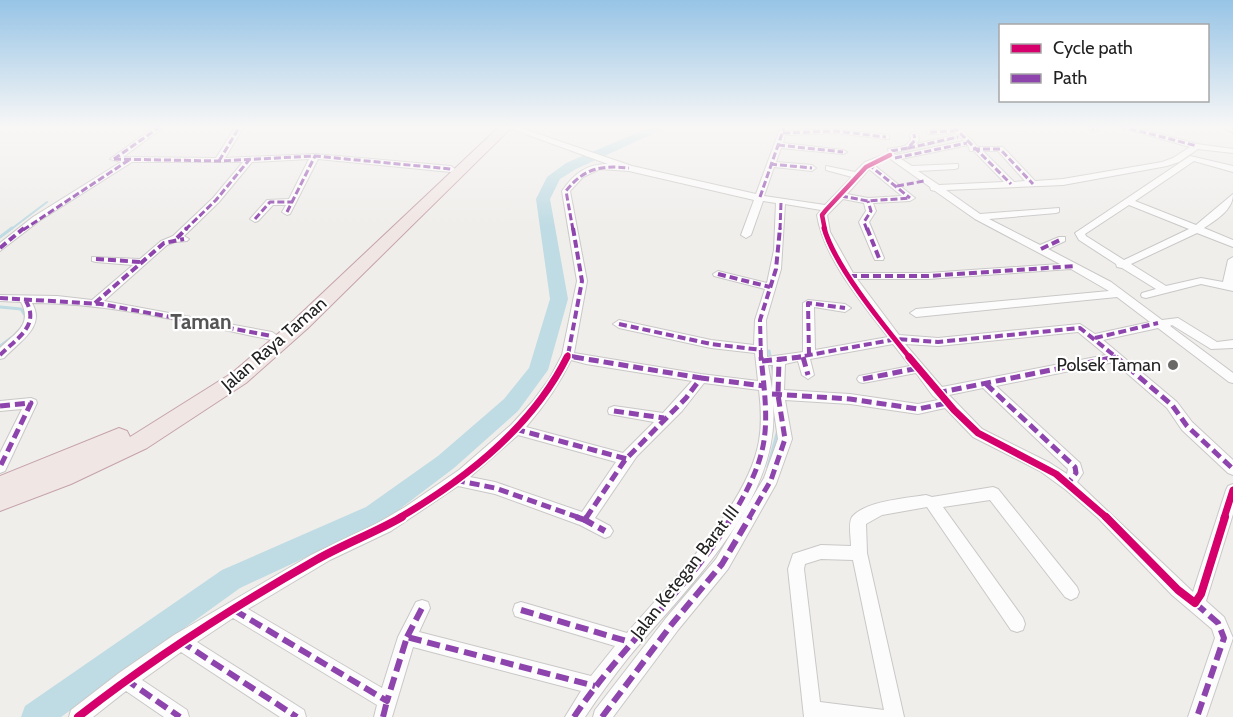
<svg xmlns="http://www.w3.org/2000/svg" width="1233" height="717" viewBox="0 0 1233 717" font-family="Cabin,sans-serif">
<style>
.lines{fill:none;stroke-linecap:round;stroke-linejoin:round}
.stream-far1{stroke:#bfdbe3;stroke-width:2}
.stream{stroke:#bfdbe3;stroke-width:3}
.river{fill:#bfdbe3;fill-rule:evenodd}
.minor-casing{stroke:#c9c8c7;stroke-width:2}
.primary-casing{stroke:#a79c86;stroke-width:2}
.trunk-casing{stroke:#c5a2ac;stroke-width:2}
.minor{fill:#fdfcfc;fill-rule:evenodd}
.primary{fill:#f3ede7;fill-rule:evenodd}
.trunk{fill:#f0e6e4;fill-rule:evenodd}
.quiet-far3{stroke:#8e44ad;stroke-width:3;stroke-dasharray:7 3;stroke-linecap:butt}
.quiet-far2{stroke:#8e44ad;stroke-width:4;stroke-dasharray:8 4;stroke-linecap:butt}
.quiet-far1{stroke:#8e44ad;stroke-width:5;stroke-dasharray:10 5;stroke-linecap:butt}
.quiet{stroke:#8e44ad;stroke-width:6;stroke-dasharray:13 6;stroke-linecap:butt}
.cycleway-far3-casing{stroke:#fff;stroke-width:8}
.cycleway-far2-casing{stroke:#fff;stroke-width:8}
.cycleway-far1-casing{stroke:#fff;stroke-width:10}
.cycleway-casing{stroke:#fff;stroke-width:12}
.cycleway-far3{stroke:#d6006c;stroke-width:4.5}
.cycleway-far2{stroke:#d6006c;stroke-width:5}
.cycleway-far1{stroke:#d6006c;stroke-width:7}
.cycleway{stroke:#d6006c;stroke-width:8}
.poi-dot{fill:#6a6968;stroke:#fff;stroke-width:2}
.labels{text-anchor:middle;stroke-width:4.5;stroke-linejoin:round;paint-order:stroke}
.street-label{font-size:18px;fill:#222;stroke:#fff}
.poi-label{font-size:18px;fill:#222;stroke:#fff;text-anchor:end}
.quarter-label{font-size:21px;font-weight:bold;fill:#555;stroke:#fff}
</style>
<rect width="100%" height="100%" fill="#f0eeeb"/>
<g class="lines">
<!-- stream-far1 -->
<polyline class="stream-far1" points="10,230 47,202"/>
<!-- stream -->
<g class="stream">
<polyline points="0,237 12,228"/>
<polyline points="0,307 21,309 26,317"/>
<polyline points="0,346 11,338"/>
<polyline points="769,351 773,370"/>
<polyline points="768,467 778,430"/>
</g>
<!-- river -->
<polygon class="river" points="653,126 670,126 576,169 560,179 550,199 568,299 548,370 518,411 454,468 384,521 240,588 61,717 21,717 25,706 222,570 366,507 438,456 504,399 529,368 550,299 536,199 547,177 566,163"/>
<!-- minor casing -->
<g class="minor-casing">
<g id="minor">
<path d="M156 126H165L123 157 216 158 236 126H244L225 158 315 154 451 166 455 169 451 172 318 159 290 214 287 215 282 212 286 205H273L258 221 255 222 250 219 267 200 289 199 309 159 252 162 219 202 184 236 189 239 187 241 175 242 167 245 104 301 272 332 278 336 276 339 272 340C193 324 113 303 32 303 46 327 20 341 4 358L0 359V348C15 333 33 325 21 302L0 301V295L57 296 92 300 133 265 96 262 92 261V257L140 259 161 241 173 236 213 198 243 162H132L39 221 0 251V243L33 217 121 162 110 159Z"/>
<path d="M503 126H515L632 166 756 194 781 126H787V131L836 129 889 135V139H886L836 133 785 135 783 143 843 150 847 152 843 154 781 148 776 162 812 165 816 168 812 171 774 167 764 196 825 205 852 177 826 170V166L855 172 865 162 889 153 888 149 905 146 911 140 910 134 914 132 918 134 919 140 916 144 951 136 955 138 893 153 896 155 964 141 956 133 930 134 926 132 930 130 951 129 949 126H958L978 147H1003L1035 181 1063 179 1162 162 1173 158 1190 147 1116 126H1130L1197 144 1233 149V153L1198 149 1179 162 1167 166 1063 185 946 190 980 214 1059 208V212L1056 213 989 219 1040 245 1059 237H1065V241L1048 249 1111 282 1162 320 1178 318 1217 342 1233 340V348L1211 349 1172 325 1170 326 1233 373V383L1229 382 1158 328 1103 340 1177 402 1192 422 1233 460V475L1228 473 1182 430 1167 408 1114 362 996 386 1080 463 1083 473 1077 482 1193 592 1226 490 1228 486 1233 484V514L1206 601 1224 617 1233 638 1206 717H1188L1215 638 1212 629 1172 595 1098 518 1066 490 1040 471 973 437 945 408 918 414 850 404 785 400 792 439 776 484 728 569 678 630 613 717H593L595 710 666 618 716 559 764 478 778 439 773 405C781 501 685 589 628 658 613 677 599 696 585 717H565L581 691 413 647 392 717H374L377 705 233 618 197 642 304 710 306 717H280L181 652 142 680 187 710 189 717H164L126 691 93 717H69L71 710 119 673 174 635 311 555 376 524 405 507 459 470 511 425 533 401 550 378 562 355 577 281 562 191C574 174 586 164 608 164ZM968 145 970 151H974L1004 182 939 185 918 171 955 169 958 168V164L912 166 901 159ZM983 151H998L1025 181 1014 182ZM889 158 930 187 931 190 935 191 975 219 1060 264 928 273H853L830 232 827 215 843 199 864 203 866 211 859 222 874 258 875 260H883L884 258 869 222 876 211 873 203 910 201 915 198 874 165ZM600 169 629 171 754 200 741 235 746 238 751 235 763 201 776 203 774 250 767 283 718 271 713 274 714 276 765 289 755 320 754 345 711 340 619 320 613 324 619 328 711 348 755 353 758 381 701 374 574 353 587 281 570 191 583 177ZM869 169 902 196 868 198 847 194ZM785 204 821 210 817 215C824 258 861 302 888 337L815 350 814 307 845 312 851 308 845 304 808 300 803 303V352L767 357 766 320 781 269ZM1071 269 1109 291 916 309 910 313 916 317 1117 297 1150 322 1095 334 1080 324 938 338 899 335 857 279H928ZM1078 332 1106 355 942 387 905 344 938 346ZM893 344 910 366 859 376 857 379 859 382 863 383 916 373 933 396 938 400 918 404 850 394 784 390 785 364 798 361 802 375 808 379 814 375 810 359ZM571 360 586 364 692 381 663 413 614 406 609 408 608 411 609 414 654 422 623 453 526 427C544 406 559 385 571 360ZM768 365H773L772 389ZM704 383 759 390C761 407 762 424 759 441 748 506 670 583 627 633L521 602 515 604 513 610 515 616 521 618 615 646 591 676 419 632 430 608 428 602 422 600 416 602 398 637 382 688 248 609 330 560 391 531 458 486 495 494 580 525 605 538 610 536 613 531 610 526 595 518 637 456 682 411ZM983 388 1068 469 1067 474 1050 463 982 429 949 395ZM518 435 616 462 582 512 495 482 470 477Z"/>
<polygon points="1087,126 1095,126 1098,130 1091,132"/>
<path d="M1190 156 1233 166V172L1194 161 1135 201 1196 225 1233 194C1233 210 1216 220 1204 228L1233 240V247L1197 233 1131 264 1166 286 1201 278 1223 282 1228 260 1233 257V291L1201 284 1146 298 1142 297 1141 295 1142 293 1156 289 1122 268 1117 267 1116 264 1079 240 1075 233ZM1129 205 1189 229 1124 260 1086 236 1085 234Z"/>
<polygon points="31,398 36,400 37,403 5,471 0,473 0,453 22,409 0,411 0,401"/>
<path d="M993 487 998 489 1077 587 1079 592 1077 597 1071 600 1065 597 990 500 943 507 1023 618 1025 624 1023 630 1017 632 1011 630 927 507 882 515 866 524 867 553 904 717H804L788 569 793 554 821 545 851 546C851 538 848 523 852 517 865 501 907 498 926 495L932 497ZM821 559 853 560 884 710 820 702 804 569 805 564Z"/>
</g>
</g>
<!-- primary casing -->
<g class="primary-casing">
<polygon id="primary" points="1221,126 1233,126 1233,133"/>
</g>
<!-- trunk casing -->
<g class="trunk-casing">
<polygon id="trunk" points="500,126 513,126 308,328 246,383 147,448 71,484 0,511 0,476 119,428 127,431 130,437 232,373 294,320"/>
</g>
<!-- minor -->
<use href="#minor" class="minor"/>
<!-- primary -->
<use href="#primary" class="primary"/>
<!-- trunk -->
<use href="#trunk" class="trunk"/>
<!-- quiet-far3 -->
<g class="quiet-far3">
<polyline points="953,126 1011,184"/>
<polyline points="1091,126 1094,130"/>
<polyline points="1120,126 1197,146"/>
<polyline points="930,132 955,131"/>
<polyline points="783,133 836,131 886,137"/>
<polyline points="778,145 843,152"/>
<polyline points="908,148 958,137"/>
<polyline points="973,149 1000,149 1033,184"/>
<polyline points="891,151 908,148 915,140 914,134"/>
<polyline points="895,158 967,143"/>
<polyline points="114,159 219,161 315,156 451,169"/>
<polyline points="114,159 161,126"/>
<polyline points="219,161 240,126"/>
<polyline points="770,164 812,168"/>
<polyline points="868,164 910,198"/>
<polyline points="897,186 924,181"/>
<polyline points="841,196 868,201 910,198"/>
<polyline points="760,197 784,128"/>
<polyline points="287,212 315,156"/>
<polyline points="255,219 270,202 292,202"/>
<polyline points="23,230 129,160"/>
<polyline points="185,230 216,200 249,160"/>
<path d="M573 230 566 191C584 168 601 165 629 168"/>
<polyline points="780,230 781,202"/>
<polyline points="867,230 864,222 871,211 868,201"/>
</g>
<!-- quiet-far2 -->
<g class="quiet-far2">
<polyline points="573,228 582,281 568,355 579,358"/>
<polyline points="867,228 879,258"/>
<polyline points="177,238 187,228"/>
<polyline points="0,248 24,228"/>
<polyline points="1041,249 1062,239"/>
<polyline points="96,259 141,262"/>
<polyline points="718,274 770,287"/>
<polyline points="849,276 928,276 1076,266"/>
<polyline points="0,298 101,304 272,336"/>
<polyline points="95,303 164,243 184,239"/>
<polyline points="619,324 711,344 762,350"/>
<polyline points="1095,338 1158,323"/>
<path d="M0 355C17 338 40 326 26 301"/>
<polyline points="809,355 808,303 845,308"/>
<polyline points="761,358 760,320 776,269 780,228"/>
<polyline points="793,358 897,339 938,342 1080,328 1116,357 1111,358"/>
</g>
<!-- quiet-far1 -->
<g class="quiet-far1">
<polyline points="574,357 701,378"/>
<polyline points="803,357 808,375"/>
<polyline points="1116,357 1172,405 1187,426 1233,469"/>
<polyline points="762,361 801,357"/>
<polyline points="863,379 919,368"/>
<polyline points="986,384 1075,467 1076,473 1068,483"/>
<polyline points="937,393 1116,357"/>
<polyline points="772,394 850,399 918,409 947,403"/>
<polyline points="0,406 31,403 0,467"/>
<polyline points="614,411 664,418"/>
<polyline points="515,429 627,459"/>
<polyline points="455,480 495,488 580,518"/>
<polyline points="586,518 625,460 686,398 701,378 764,386"/>
<path d="M731 518C771 452 769 431 761 357"/>
<polyline points="749,518 771,480 785,439 778,395 779,360"/>
</g>
<!-- quiet -->
<g class="quiet">
<polyline points="576,517 585,520"/>
<polyline points="587,517 585,520 605,531"/>
<polyline points="1195,603 1218,623 1224,638 1197,717"/>
<polyline points="234,610 387,701 407,637 595,686"/>
<polyline points="521,610 630,642"/>
<polyline points="407,637 422,608"/>
<polyline points="180,641 297,717"/>
<polyline points="125,679 180,717"/>
<polyline points="383,717 387,701"/>
<path d="M574 717C621 646 688 589 732 517"/>
<polyline points="602,717 672,624 722,564 750,517"/>
</g>
<!-- cycleway-far3 casing -->
<g class="cycleway-far3-casing">
<polyline id="cycleway-far3" points="825,230 822,215 826,210 866,167 890,155"/>
</g>
<!-- cycleway-far2 casing -->
<g class="cycleway-far2-casing">
<g id="cycleway-far2">
<path d="M824 228C835 267 884 326 910 358"/>
<polyline points="566,358 568,355"/>
</g>
</g>
<!-- cycleway-far1 casing -->
<g class="cycleway-far1-casing">
<g id="cycleway-far1">
<polyline points="909,357 954,410 978,433 1056,474 1107,518"/>
<path d="M399 518C466 479 532 427 567 357"/>
<polyline points="1224,518 1233,490"/>
</g>
</g>
<!-- cycleway casing -->
<g class="cycleway-casing">
<g id="cycleway">
<polyline points="1106,517 1178,590 1195,603 1201,594 1225,517"/>
<path d="M78 717C153 658 233 607 316 560 344 544 374 533 402 517"/>
</g>
</g>
<!-- cycleway-far3 -->
<use href="#cycleway-far3" class="cycleway-far3"/>
<!-- cycleway-far2 -->
<use href="#cycleway-far2" class="cycleway-far2"/>
<!-- cycleway-far1 -->
<use href="#cycleway-far1" class="cycleway-far1"/>
<!-- cycleway -->
<use href="#cycleway" class="cycleway"/>
</g>
<!-- sky -->
<linearGradient id="sky" x2="0" y2="1"><stop stop-color="#97c4e6"/><stop offset="0.56" stop-color="#f8f7f6"/><stop offset="1" stop-color="#f8f7f6" stop-opacity="0"/></linearGradient>
<rect width="1233" height="227" fill="url(#sky)"/>
<!-- markers -->
<circle class="poi-dot" cx="1173" cy="365" r="6"/>
<g class="labels">
<!-- street labels -->
<g class="street-label">
<text transform="translate(274 344) rotate(-41)" y="6">Jalan Raya Taman</text>
<text transform="translate(685 572) rotate(-52)" y="6">Jalan Ketegan Barat III</text>
</g>
<!-- poi labels -->
<g class="poi-label">
<text x="1161" y="371">Polsek Taman</text>
</g>
<!-- quarter labels -->
<g class="quarter-label">
<text x="201" y="329">Taman</text>
</g>
</g>
<!-- legend -->
<rect x="999" y="24" width="210" height="78" fill="#ffffff" stroke="#a7a7a7" stroke-width="1.5"/>
<rect x="1011" y="44" width="30" height="9" fill="#d6006c" stroke="#a7a7a7" stroke-width="1.5"/>
<text x="1053" y="54" font-size="18" fill="#222222">Cycle path</text>
<rect x="1011" y="74" width="30" height="9" fill="#8e44ad" stroke="#a7a7a7" stroke-width="1.5"/>
<text x="1053" y="84" font-size="18" fill="#222222">Path</text>
</svg>
